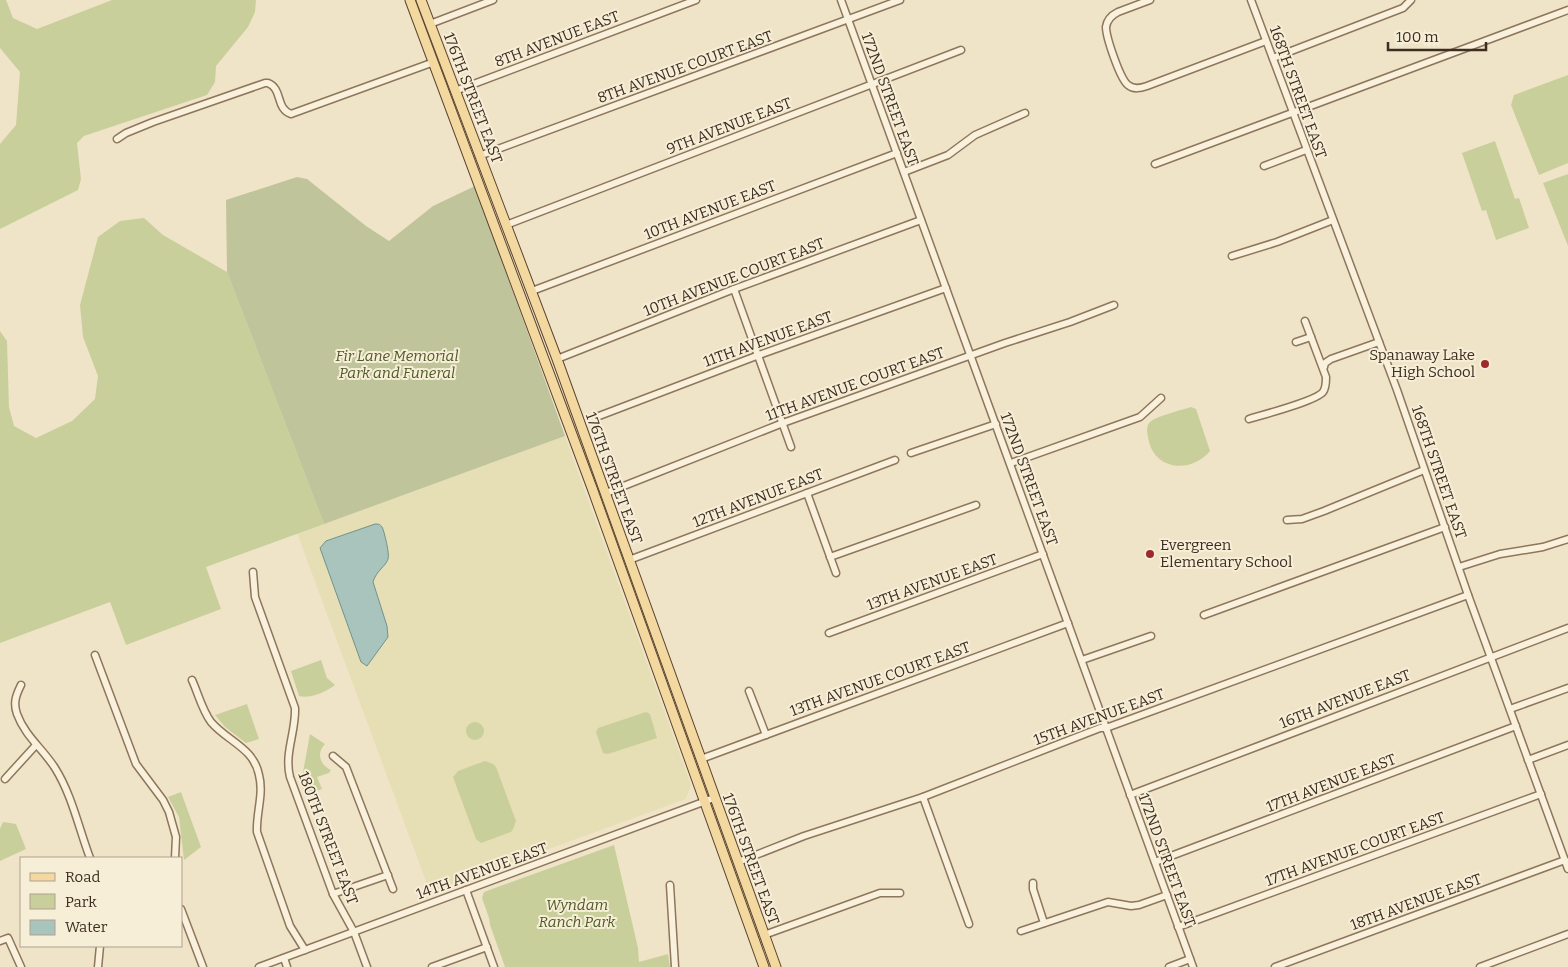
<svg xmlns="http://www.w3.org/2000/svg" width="1568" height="967" viewBox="0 0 1568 967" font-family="Bitter,serif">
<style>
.farmland{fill:#e6deb5}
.green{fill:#c9cf9b}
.cemetery{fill:#bfc49a}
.water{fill:#a9c4bc;stroke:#6f938a}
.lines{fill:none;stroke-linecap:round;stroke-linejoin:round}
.minor-casing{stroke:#8d765c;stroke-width:9}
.major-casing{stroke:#5b4430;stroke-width:11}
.minor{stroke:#faf1dc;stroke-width:6}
.major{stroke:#f3d9a0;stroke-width:9}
.poi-dot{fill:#9e2a2b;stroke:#f7eed8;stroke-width:2}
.labels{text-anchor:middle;stroke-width:4;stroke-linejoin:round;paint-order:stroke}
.street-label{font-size:15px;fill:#3d2e20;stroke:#f7eed8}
.poi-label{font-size:15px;fill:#3d2e20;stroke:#f7eed8;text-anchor:end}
.park-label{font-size:15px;font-style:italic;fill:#4d5a26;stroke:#f7eed8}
</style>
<rect width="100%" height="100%" fill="#f0e4c8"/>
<!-- farmland -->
<polygon class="farmland" points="565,436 691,785 686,799 430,892 297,533"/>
<!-- green -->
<g class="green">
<polygon points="0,0 6,0 13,18 37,29 112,0 256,0 255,12 248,27 216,66 215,82 207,95 84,136 77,143 81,179 78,190 0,229 0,144 16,125 20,72 0,48"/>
<polygon points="1568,75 1568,163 1539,175 1511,105 1514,95"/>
<polygon points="1495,141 1515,199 1519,198 1529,228 1496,240 1486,210 1482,211 1462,153"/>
<polygon points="1568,174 1568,246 1543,183"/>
<polygon points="144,218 163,235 227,272 324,524 206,567 221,609 126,645 110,602 0,643 0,331 7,341 9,407 14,426 36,438 72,421 95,399 98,376 83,337 80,305 98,237 120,221"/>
<path d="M1191 407 1196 409 1210 451C1191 474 1153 471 1148 437 1147 432 1146 426 1150 422 1156 416 1182 410 1191 407Z"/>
<path d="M321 660 327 678 335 685C326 692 310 699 299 696L291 671Z"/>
<polygon points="247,704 259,739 246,743 225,727 215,715"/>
<polygon points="646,712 650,714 657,738 608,754 603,753 596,732 598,728"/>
<circle cx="475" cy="731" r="9"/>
<path d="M310 734 325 744C316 753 320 765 331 770L329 773 317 777 322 789 305 795 301 783Z"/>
<polygon points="485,761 493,764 496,767 516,821 513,829 511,832 481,843 476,839 453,777 458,771"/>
<polygon points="181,792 201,847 184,860 179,817 168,797"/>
<polygon points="3,822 16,824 26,849 0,861 0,829"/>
<polygon points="614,845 638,948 639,962 668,954 670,967 505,967 490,925 489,918 482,898 484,892"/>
</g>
<!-- cemetery -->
<polygon class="cemetery" points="297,177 307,179 366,226 389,241 433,206 475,186 565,436 324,524 227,272 226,200"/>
<!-- water -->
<path class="water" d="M375 524C378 524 380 524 382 527 384 530 390 555 388 559 386 566 376 571 373 582L387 626 388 637 367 666 361 662 320 548 326 541Z"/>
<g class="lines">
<!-- minor casing -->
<g class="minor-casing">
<g id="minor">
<polyline points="841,0 1193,967"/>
<path d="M1150 0 1118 12C1112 15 1107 20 1106 27 1106 37 1120 79 1128 85 1134 90 1141 88 1147 86L1266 41"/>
<polyline points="1251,0 1397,390 1468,595 1568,869"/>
<polyline points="430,24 493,0"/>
<polyline points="1273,58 1403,8 1411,0"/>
<polyline points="455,91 696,0"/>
<path d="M117 139 126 133 153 122 265 83H268C283 89 275 108 291 114L434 62"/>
<polyline points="479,156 900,0"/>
<polyline points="1155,164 1568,10"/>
<polyline points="1264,166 1306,150"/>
<polyline points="904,172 948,155 975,135 1025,113"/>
<polyline points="506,225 961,50"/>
<polyline points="1232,256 1277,242 1333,220"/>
<polyline points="734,289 791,447"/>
<polyline points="532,291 897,153"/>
<polyline points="1296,342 1311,337"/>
<polyline points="557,359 734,289 921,220"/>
<polyline points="1324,367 1325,363 1331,359 1379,342"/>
<polyline points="599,416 759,355 946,288"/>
<path d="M1249 419C1262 415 1316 401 1323 392 1326 388 1326 382 1326 377L1305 321"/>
<polyline points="911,453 996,424"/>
<polyline points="1011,463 1140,417 1161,398"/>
<polyline points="606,493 783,423 1005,343 1070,322 1114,305"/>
<polyline points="807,493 836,573"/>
<polyline points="1287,520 1302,519 1324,511 1424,470"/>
<polyline points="830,557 976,505"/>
<polyline points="629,560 895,460"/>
<polyline points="1459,567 1500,554 1543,547 1568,539"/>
<path d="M253 572 255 597 295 708C296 732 284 753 290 777L333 894 354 932 367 967"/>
<polyline points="1204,615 1445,527"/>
<polyline points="829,633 1043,554"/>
<polyline points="95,655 136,764 163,800 169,812 176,837 175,858"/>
<polyline points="1082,660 1151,636"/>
<path d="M192 680C198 693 202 710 211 722 227 741 254 748 259 775 264 794 256 813 257 832L290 926 305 950"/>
<path d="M21 685C16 695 13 703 17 714 25 736 43 749 55 768 72 795 79 829 90 858"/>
<polyline points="749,691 766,735"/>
<polyline points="1510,709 1568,688"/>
<polyline points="333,756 346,767 393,889"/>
<polyline points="701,759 1068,623"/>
<polyline points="1528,760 1568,745"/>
<polyline points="5,779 36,745"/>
<polyline points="1130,795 1568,628"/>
<polyline points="923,797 969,924"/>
<polyline points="738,862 804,836 923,797 1100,728 1106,728 1468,595"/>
<polyline points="1155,862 1516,726"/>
<polyline points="1033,883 1033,889 1044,923"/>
<polyline points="670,885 675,967"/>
<polyline points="466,890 494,967"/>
<polyline points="333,894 388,875"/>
<polyline points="181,909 203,967"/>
<polyline points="1178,927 1541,794"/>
<polyline points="1021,931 1108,902 1131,906 1139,905 1167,895"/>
<polyline points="764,935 880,893 900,893"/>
<polyline points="0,941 8,938 21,967"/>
<polyline points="284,958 287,967"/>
<polyline points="98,967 100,946"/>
<polyline points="259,967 714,798"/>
<polyline points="432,967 487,947"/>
<polyline points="1169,967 1190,959"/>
<polyline points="1275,967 1565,860"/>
<polyline points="1480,967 1568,934"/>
</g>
</g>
<!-- major casing -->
<g class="major-casing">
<g id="major">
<polyline points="410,0 592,488 764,967"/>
<polyline points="421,0 557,359 776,967"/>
</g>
</g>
<!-- minor -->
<use href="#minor" class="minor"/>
<!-- major -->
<use href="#major" class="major"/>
</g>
<!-- markers -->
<g class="poi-dot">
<circle cx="1485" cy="364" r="5"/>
<circle cx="1150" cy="554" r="5"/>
</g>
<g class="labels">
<!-- street labels -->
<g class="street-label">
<text transform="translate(557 39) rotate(-21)" y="5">8TH AVENUE EAST</text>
<text transform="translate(685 67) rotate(-20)" y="5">8TH AVENUE COURT EAST</text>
<text transform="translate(1298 92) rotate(70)" y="5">168TH STREET EAST</text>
<text transform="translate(473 98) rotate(69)" y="5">176TH STREET EAST</text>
<text transform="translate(890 99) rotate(70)" y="5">172ND STREET EAST</text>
<text transform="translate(729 126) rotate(-21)" y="5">9TH AVENUE EAST</text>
<text transform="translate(710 210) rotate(-21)" y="5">10TH AVENUE EAST</text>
<text transform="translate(734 277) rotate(-21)" y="5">10TH AVENUE COURT EAST</text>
<text transform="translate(768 339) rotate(-20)" y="5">11TH AVENUE EAST</text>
<text transform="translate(855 384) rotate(-20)" y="5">11TH AVENUE COURT EAST</text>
<text transform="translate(1439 472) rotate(71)" y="5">168TH STREET EAST</text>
<text transform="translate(614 478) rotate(70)" y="5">176TH STREET EAST</text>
<text transform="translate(1029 479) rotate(70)" y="5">172ND STREET EAST</text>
<text transform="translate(758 498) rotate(-21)" y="5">12TH AVENUE EAST</text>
<text transform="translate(932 582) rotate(-20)" y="5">13TH AVENUE EAST</text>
<text transform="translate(880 679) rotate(-20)" y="5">13TH AVENUE COURT EAST</text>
<text transform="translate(1345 699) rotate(-21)" y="5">16TH AVENUE EAST</text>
<text transform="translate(1099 717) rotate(-20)" y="5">15TH AVENUE EAST</text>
<text transform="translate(1331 783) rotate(-21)" y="5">17TH AVENUE EAST</text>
<text transform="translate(328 838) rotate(69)" y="5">180TH STREET EAST</text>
<text transform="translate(1355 849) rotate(-20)" y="5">17TH AVENUE COURT EAST</text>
<text transform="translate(751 859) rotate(70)" y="5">176TH STREET EAST</text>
<text transform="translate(1167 860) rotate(70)" y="5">172ND STREET EAST</text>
<text transform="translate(482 871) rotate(-20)" y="5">14TH AVENUE EAST</text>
<text transform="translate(1416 902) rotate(-20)" y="5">18TH AVENUE EAST</text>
</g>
<!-- poi labels -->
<g class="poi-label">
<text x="1475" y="360">Spanaway Lake<tspan x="1475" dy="17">High School</tspan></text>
<text x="1160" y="550" text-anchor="start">Evergreen<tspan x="1160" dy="17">Elementary School</tspan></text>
</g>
<!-- park labels -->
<g class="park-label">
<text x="397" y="361">Fir Lane Memorial<tspan x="397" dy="17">Park and Funeral</tspan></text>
<text x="577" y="910">Wyndam<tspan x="577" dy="17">Ranch Park</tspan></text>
</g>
</g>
<!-- legend -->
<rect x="20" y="857" width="162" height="90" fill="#f7eed8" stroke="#ada18e"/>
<rect x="30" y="873" width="25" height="8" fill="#f3d9a0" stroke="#ada18e"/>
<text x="65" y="882" font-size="15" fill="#3d2e20">Road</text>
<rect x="30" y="894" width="25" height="15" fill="#c9cf9b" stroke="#ada18e"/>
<text x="65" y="907" font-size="15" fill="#3d2e20">Park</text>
<rect x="30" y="920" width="25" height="15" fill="#a9c4bc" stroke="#ada18e"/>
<text x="65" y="932" font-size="15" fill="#3d2e20">Water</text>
<!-- scale -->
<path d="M1388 42v8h98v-8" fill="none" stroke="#3d2e20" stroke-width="2.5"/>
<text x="1396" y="42" font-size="15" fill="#3d2e20" stroke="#f7eed8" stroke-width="4" paint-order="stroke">100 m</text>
</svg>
